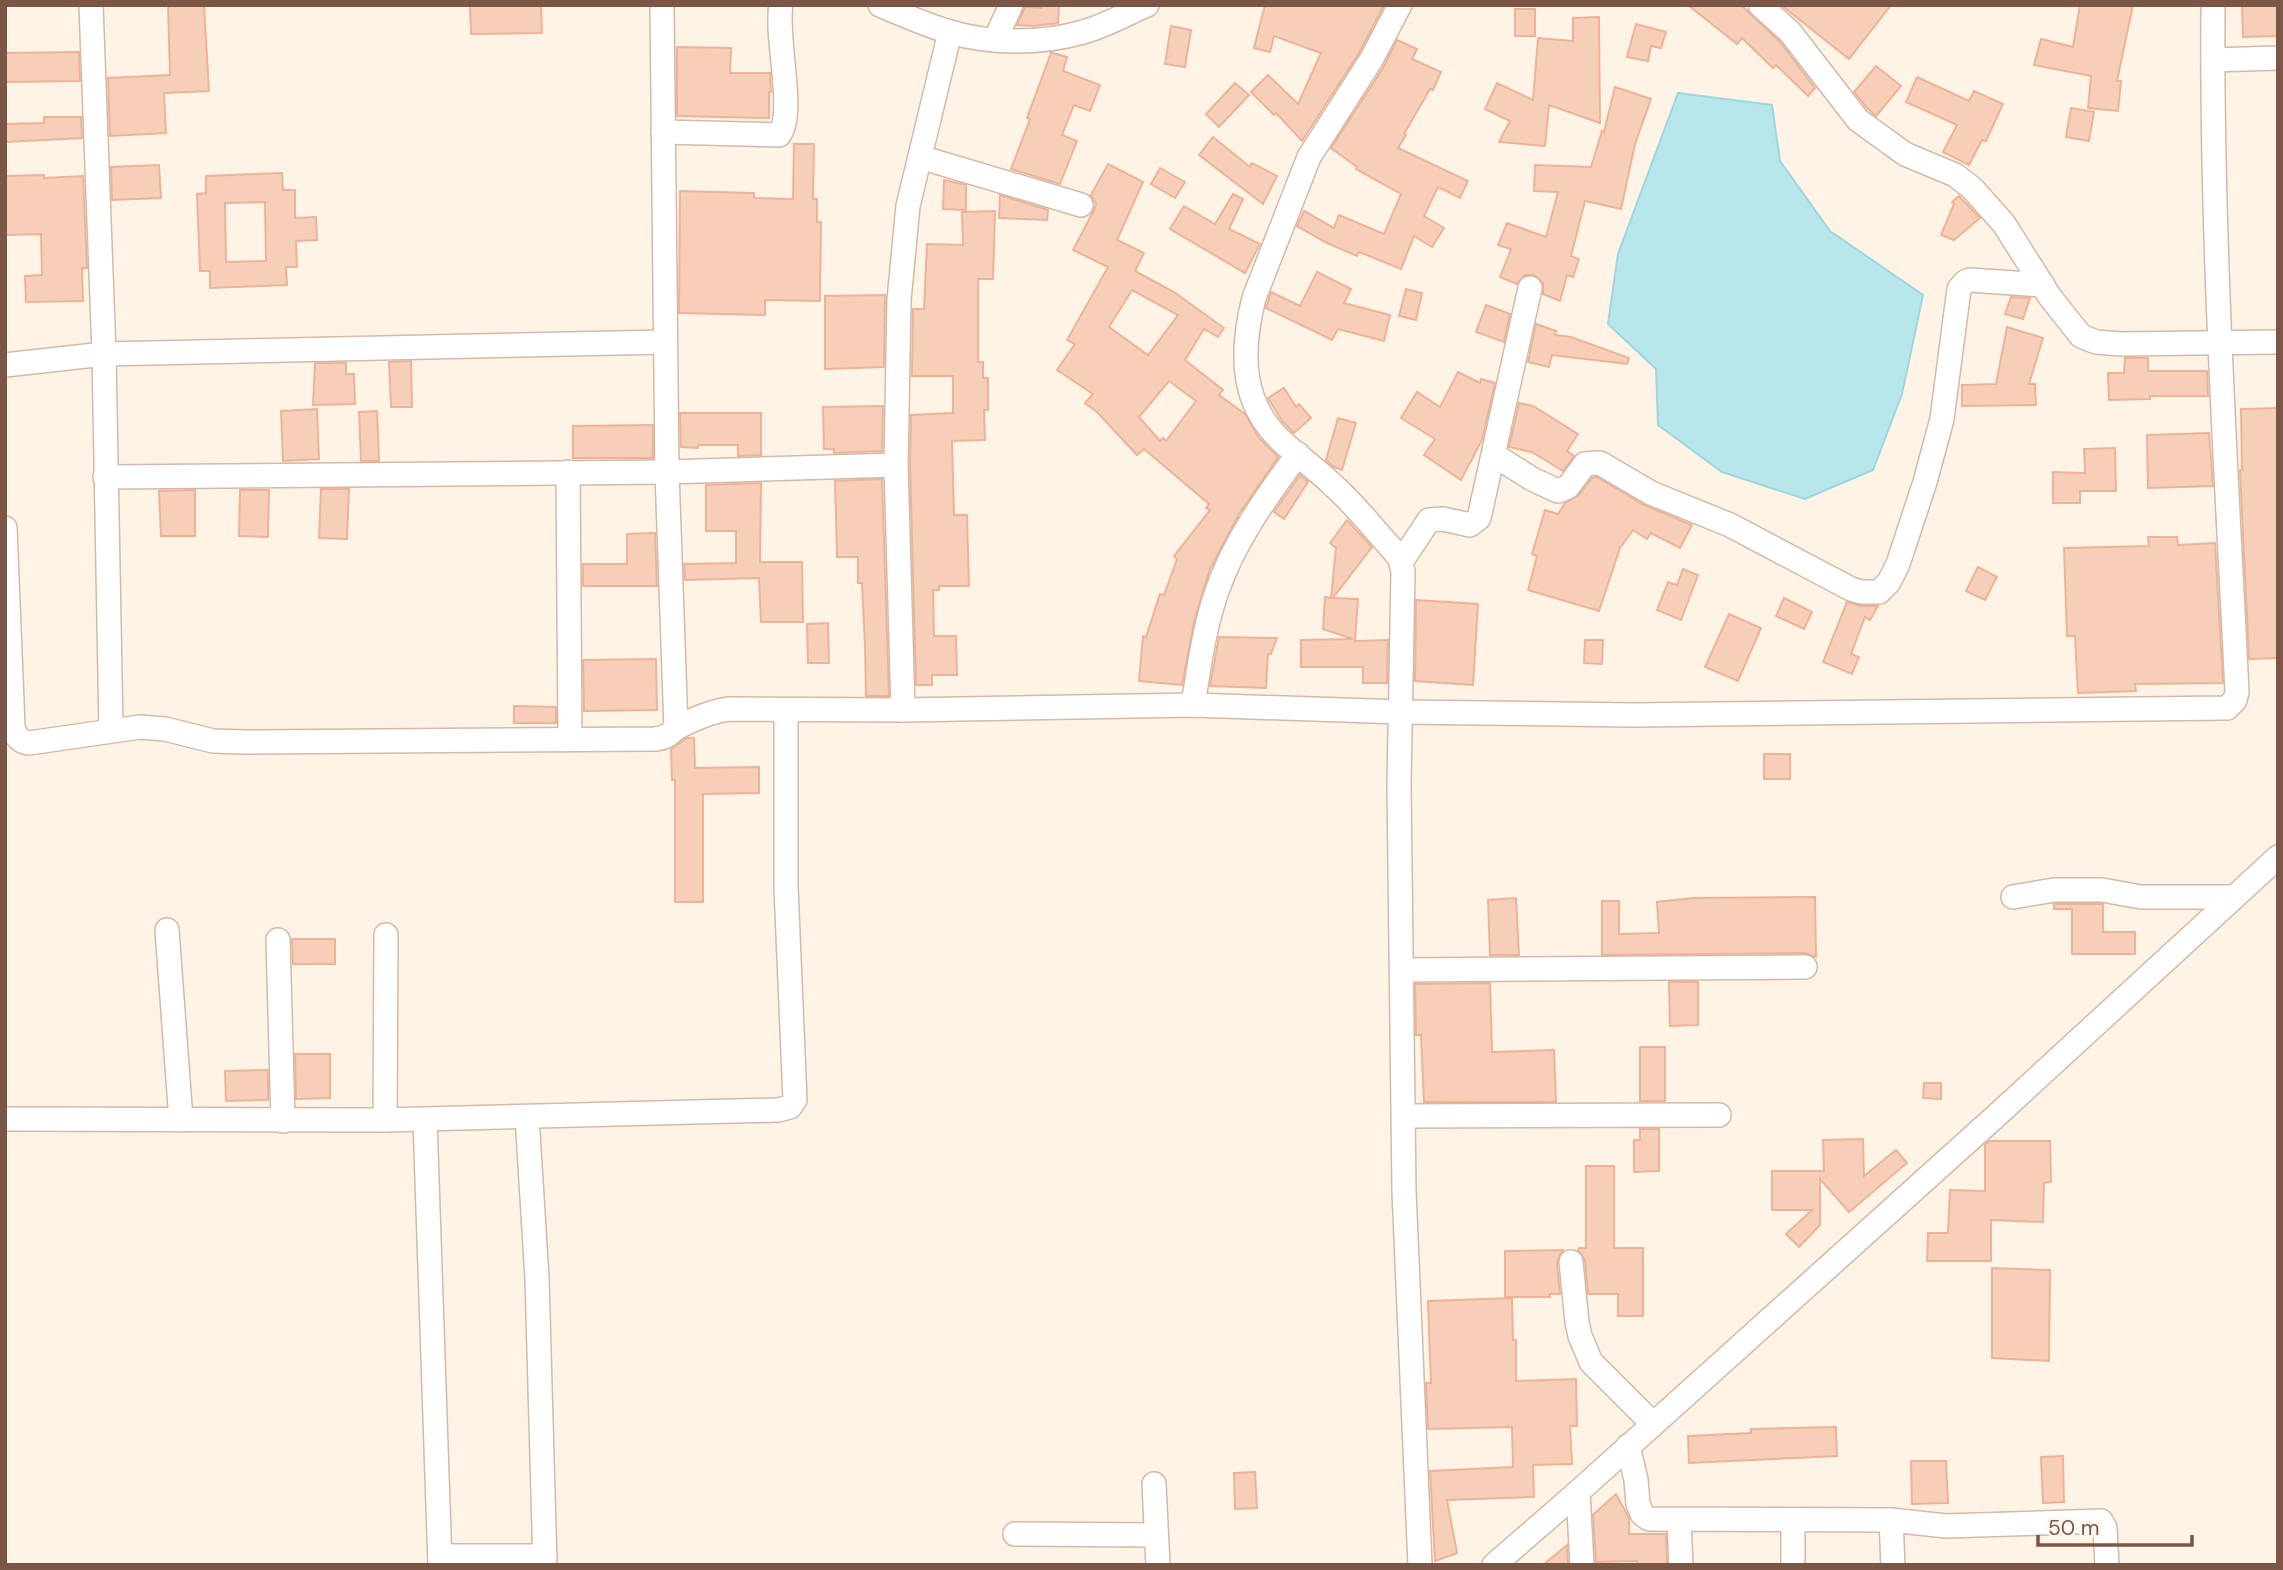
<svg xmlns="http://www.w3.org/2000/svg" width="2283" height="1570" viewBox="0 0 2283 1570" font-family="'DM Sans',sans-serif">
<style>
.water{fill:#b7e6eb;stroke:#9cd7de;stroke-width:2}
.building{fill:#f7cfb9;stroke:#ecb398;stroke-width:2;fill-rule:evenodd}
.lines{fill:none;stroke-linecap:round;stroke-linejoin:round}
.minor-casing{stroke:#d2b9a9;stroke-width:26}
.minor{stroke:#fff;stroke-width:23}
</style>
<rect width="100%" height="100%" fill="#fff3e5"/>
<!-- water -->
<polygon class="water" points="1678,93 1772,105 1780,161 1830,231 1923,295 1902,394 1873,470 1805,499 1722,472 1658,425 1656,369 1608,324 1618,254"/>
<!-- building -->
<g class="building">
<polygon points="168,5 204,5 209,91 164,93 166,133 110,136 108,78 170,75"/>
<polygon points="470,5 541,5 542,33 471,34"/>
<polygon points="1041,5 1059,5 1058,23 1033,26 1017,25 1025,7 1041,8"/>
<polygon points="1265,5 1384,5 1359,53 1302,141 1276,113 1274,115 1251,92 1268,75 1298,104 1321,53 1274,36 1270,52 1254,48"/>
<polygon points="1688,5 1741,5 1780,42 1815,88 1808,96 1776,65 1773,68 1742,38 1737,44"/>
<polygon points="1781,5 1891,5 1849,59"/>
<polygon points="2080,5 2133,5 2117,81 2121,81 2118,111 2088,108 2091,76 2034,65 2041,39 2073,47"/>
<polygon points="2242,5 2278,5 2278,36 2243,37"/>
<rect x="1515" y="9" width="20" height="27"/>
<polygon points="1599,17 1600,123 1549,105 1545,146 1499,142 1510,121 1485,109 1497,83 1533,100 1538,38 1573,41 1573,18"/>
<polygon points="1636,24 1666,32 1661,48 1651,46 1648,61 1627,57"/>
<polygon points="1171,26 1191,30 1185,67 1165,64"/>
<polygon points="1397,40 1417,49 1412,59 1441,72 1433,90 1430,89 1404,134 1406,135 1398,148 1468,181 1460,198 1438,187 1424,216 1444,228 1432,247 1414,236 1401,269 1359,252 1357,256 1327,243 1297,226 1304,211 1334,228 1339,215 1384,234 1401,194 1356,169 1357,167 1331,148 1383,68"/>
<polygon points="677,47 731,48 730,73 770,73 771,92 769,92 769,118 677,116"/>
<polygon points="79,52 80,81 5,82 5,53"/>
<polygon points="1053,53 1067,57 1063,71 1100,85 1090,111 1074,105 1062,135 1077,141 1060,184 1011,169 1030,119 1027,118 1051,53"/>
<polygon points="1876,66 1901,86 1876,116 1867,108 1854,92"/>
<polygon points="1917,77 1969,101 1974,91 2003,104 1986,141 1982,140 1969,165 1943,152 1957,125 1906,102"/>
<polygon points="1235,83 1249,95 1219,127 1206,114"/>
<polygon points="1615,87 1651,99 1635,144 1621,209 1585,201 1571,256 1579,259 1573,277 1567,275 1560,301 1543,294 1543,283 1534,275 1525,275 1517,284 1500,277 1511,249 1498,245 1507,223 1546,237 1558,192 1534,191 1535,165 1591,167 1602,131 1604,132"/>
<polygon points="2071,108 2094,112 2089,141 2066,137"/>
<polygon points="44,117 81,117 82,138 5,142 5,124 44,123"/>
<polygon points="1213,137 1250,167 1252,163 1277,176 1263,204 1199,155"/>
<polygon points="794,144 814,144 813,199 817,199 817,222 821,222 820,301 765,300 765,315 679,313 680,191 754,193 754,198 793,199"/>
<path d="M1108 164 1143 182 1117 240 1144 253 1135 271 1174 292 1224 328 1218 337 1204 329 1185 360 1223 390 1219 395 1245 414 1259 438 1278 457 1239 514 1210 569 1195 618 1182 685 1139 681 1143 636 1146 637 1160 594 1164 595 1177 559 1174 556 1210 510 1206 508 1209 504 1144 449 1137 455 1097 412 1085 403 1093 394 1057 370 1075 344 1067 340 1108 267 1073 250 1094 210 1096 204 1091 195ZM1132 290 1178 315 1148 355 1109 327ZM1169 381 1196 401 1166 441 1163 438 1160 441 1139 417Z"/>
<polygon points="159,165 161,198 112,200 111,167"/>
<polygon points="1160,168 1185,182 1175,198 1151,184"/>
<path d="M282 173 283 190H295V218L316 217 317 240 296 241 297 267H286L287 285 210 288V271H200L197 194 206 193V176ZM265 202 266 261 226 262 225 203Z"/>
<polygon points="44,175 44,178 83,176 87,268 82,268 83,301 26,302 25,276 42,275 41,234 6,235 5,176"/>
<polygon points="944,180 966,185 966,210 943,209"/>
<polygon points="1233,194 1243,199 1229,229 1260,244 1245,273 1170,229 1184,206 1215,224"/>
<polygon points="1000,195 1048,210 1047,220 999,218"/>
<polygon points="1959,196 1980,218 1954,240 1941,235 1954,204 1952,202"/>
<polygon points="995,211 993,279 978,279 978,362 983,362 983,378 988,378 988,410 984,410 985,440 952,441 954,515 967,515 969,586 939,586 939,590 933,590 934,636 956,636 957,675 932,675 932,685 916,685 910,465 911,415 953,413 953,376 912,376 913,309 924,309 927,244 963,245 962,212"/>
<polygon points="1317,272 1351,289 1344,303 1390,315 1384,341 1338,329 1332,340 1266,308 1271,292 1300,306"/>
<polygon points="1406,289 1422,293 1416,320 1399,316"/>
<polygon points="885,295 884,367 825,369 825,296"/>
<polygon points="2011,297 2030,298 2023,319 2005,314"/>
<polygon points="1486,305 1510,314 1504,342 1476,332"/>
<polygon points="1536,324 1556,331 1555,335 1571,337 1629,358 1627,364 1552,355 1549,367 1528,362"/>
<polygon points="2007,327 2043,338 2029,384 2035,384 2036,405 1962,406 1962,385 1996,384"/>
<polygon points="2125,358 2148,358 2148,371 2207,371 2208,396 2150,396 2150,399 2109,400 2108,373 2124,373"/>
<polygon points="411,361 412,407 391,407 389,362"/>
<polygon points="315,363 346,363 346,374 354,374 355,404 313,405"/>
<polygon points="1458,372 1480,383 1481,379 1495,383 1482,440 1461,480 1424,455 1435,439 1401,418 1417,392 1440,407"/>
<polygon points="1284,388 1296,407 1299,404 1311,418 1294,433 1282,421 1268,398"/>
<polygon points="1519,403 1533,406 1578,434 1567,451 1574,456 1563,471 1532,452 1509,447"/>
<polygon points="883,406 882,451 834,453 834,449 824,449 823,407"/>
<polygon points="2278,408 2278,658 2249,659 2240,470 2242,470 2241,409"/>
<polygon points="317,409 319,459 283,461 281,411"/>
<polygon points="377,411 379,461 361,461 359,412"/>
<polygon points="680,413 761,413 761,455 738,456 738,445 698,445 698,448 681,447"/>
<polygon points="1338,418 1356,423 1342,470 1334,467 1326,460"/>
<polygon points="653,425 653,458 573,458 573,426"/>
<polygon points="2209,433 2213,486 2148,488 2147,435"/>
<polygon points="2115,448 2116,491 2080,491 2080,503 2053,503 2053,472 2085,473 2084,449"/>
<polygon points="1300,475 1308,482 1284,519 1274,512"/>
<polygon points="1597,477 1644,505 1692,525 1680,548 1651,533 1647,539 1633,530 1620,548 1599,611 1528,590 1537,556 1532,554 1545,510 1558,514 1565,503 1579,495 1592,478"/>
<polygon points="882,479 889,696 866,696 865,645 862,583 858,583 858,557 837,557 835,481"/>
<polygon points="761,483 760,562 802,562 803,622 761,622 759,578 685,580 684,564 736,563 736,531 706,531 706,485"/>
<polygon points="321,489 349,489 347,539 319,538"/>
<polygon points="195,490 195,536 161,536 159,491"/>
<polygon points="240,490 269,490 268,537 239,536"/>
<polygon points="1347,520 1372,547 1333,598 1358,599 1355,641 1388,640 1387,683 1363,683 1363,667 1301,667 1301,640 1353,639 1323,629 1325,597 1331,598 1336,548 1330,543"/>
<polygon points="655,533 657,586 583,586 583,564 627,564 627,534"/>
<polygon points="2148,537 2177,537 2178,545 2215,543 2223,683 2135,684 2136,691 2078,693 2075,636 2067,636 2064,548 2149,546"/>
<polygon points="1978,567 1997,577 1985,600 1966,591"/>
<polygon points="1683,569 1698,575 1681,620 1657,610 1668,582 1677,585"/>
<polygon points="1784,598 1812,612 1804,629 1776,616"/>
<polygon points="1416,600 1478,604 1473,685 1415,681"/>
<polygon points="1847,602 1861,606 1878,606 1870,620 1865,617 1851,654 1859,657 1852,674 1823,662"/>
<polygon points="1729,614 1761,628 1738,681 1705,667"/>
<polygon points="828,623 829,663 808,663 807,624"/>
<polygon points="1219,637 1277,638 1271,654 1268,654 1266,688 1210,686"/>
<polygon points="1585,640 1603,640 1602,664 1584,663"/>
<polygon points="656,659 657,710 584,711 583,660"/>
<polygon points="514,706 556,707 556,723 514,723"/>
<polygon points="687,738 694,738 695,768 759,767 759,793 703,794 703,902 675,902 675,780 672,780 671,749"/>
<rect x="1764" y="754" width="26" height="25"/>
<polygon points="1815,897 1816,957 1805,953 1602,955 1602,901 1619,901 1619,934 1659,933 1657,902 1693,898"/>
<polygon points="1516,898 1519,955 1490,955 1488,900"/>
<polygon points="2054,904 2103,904 2103,932 2135,932 2135,954 2072,954 2072,909 2054,909"/>
<polygon points="292,939 335,939 335,964 293,964"/>
<polygon points="1669,982 1698,982 1698,1025 1670,1026"/>
<polygon points="1490,983 1492,1052 1554,1050 1556,1102 1424,1102 1421,1035 1416,1035 1415,984"/>
<rect x="1640" y="1047" width="25" height="54"/>
<polygon points="295,1054 330,1054 330,1098 296,1099"/>
<polygon points="268,1070 268,1100 226,1101 225,1071"/>
<polygon points="1924,1083 1941,1083 1941,1099 1923,1098"/>
<polygon points="1640,1129 1659,1129 1659,1171 1634,1172 1634,1140 1640,1140"/>
<polygon points="1863,1139 1864,1176 1896,1150 1907,1163 1849,1212 1820,1179 1820,1225 1799,1247 1786,1234 1812,1210 1772,1210 1772,1171 1824,1171 1823,1140"/>
<polygon points="1989,1141 2050,1141 2051,1182 2044,1183 2043,1222 1991,1220 1991,1261 1927,1261 1928,1233 1948,1233 1950,1190 1985,1191 1985,1145"/>
<polygon points="1586,1166 1614,1166 1614,1248 1643,1248 1643,1316 1618,1316 1618,1294 1588,1294 1585,1260 1578,1250 1579,1248 1586,1248"/>
<polygon points="1563,1250 1559,1256 1557,1263 1560,1294 1550,1294 1550,1297 1505,1297 1505,1251"/>
<polygon points="1992,1268 2050,1270 2049,1361 1992,1358"/>
<polygon points="1512,1298 1513,1340 1516,1340 1516,1381 1576,1379 1577,1426 1570,1426 1572,1464 1533,1465 1534,1497 1447,1500 1457,1553 1435,1561 1430,1471 1513,1467 1512,1427 1428,1429 1426,1383 1431,1383 1428,1301"/>
<polygon points="1836,1427 1837,1456 1689,1463 1688,1436 1751,1433 1751,1429"/>
<polygon points="2063,1456 2064,1502 2043,1503 2041,1457"/>
<polygon points="1911,1461 1946,1461 1948,1503 1912,1504"/>
<polygon points="1255,1472 1257,1508 1235,1509 1234,1473"/>
<polygon points="1616,1494 1629,1518 1629,1534 1666,1534 1667,1565 1637,1565 1637,1561 1596,1562 1593,1515"/>
<polygon points="1567,1545 1568,1565 1543,1565"/>
</g>
<g class="lines">
<!-- minor casing -->
<g class="minor-casing">
<g id="minor">
<polyline points="91,5 104,354 111,730"/>
<polyline points="662,5 667,472 676,728"/>
<path d="M880 5C903 15 926 25 950 32 990 44 1042 44 1083 32 1105 26 1126 14 1147 5"/>
<path d="M1400 5 1371 60 1309 157 1254 298C1240 353 1240 406 1286 445 1302 459 1320 472 1335 487 1356 506 1374 529 1393 550L1400 559 1403 572 1399 785 1404 1191 1420 1565"/>
<polyline points="1760,5 1790,32 1858,120 1905,154 1955,175 1972,188 2004,224 2050,297 2081,336 2096,342 2121,344 2278,342"/>
<polyline points="995,40 1011,5"/>
<polyline points="2213,60 2278,58"/>
<path d="M663 132 779 135C796 114 775 37 781 5"/>
<polyline points="920,157 1081,205"/>
<polyline points="5,365 104,354 665,342"/>
<polyline points="1494,455 1532,479 1558,491 1568,487 1585,464 1600,463 1651,493 1730,525 1851,589 1861,592 1879,592 1889,582 1898,564 1925,482 1942,419 1959,289 1965,282 1970,280 2043,285"/>
<polyline points="568,472 570,739"/>
<polyline points="105,477 667,472 896,465"/>
<path d="M5 528 13 727C15 736 20 742 29 743L140 727 165 729 213 741 245 742 655 739C671 737 669 732 680 726 697 718 712 711 730 709L903 710 1193 705 1401 712 1634 715 2227 708 2235 700 2237 692C2226 464 2211 234 2213 5"/>
<polyline points="1401,562 1429,520 1443,519 1470,525 1479,518 1530,288"/>
<path d="M1193 705C1199 668 1204 629 1216 594 1233 543 1266 497 1298 454"/>
<polyline points="903,710 896,465 899,300 908,206 950,32"/>
<polyline points="2013,897 2054,890 2102,890 2141,897 2233,897"/>
<polyline points="167,930 181,1120"/>
<polyline points="278,940 283,1121"/>
<polyline points="1402,970 1805,967"/>
<polyline points="1404,1116 1719,1115"/>
<polyline points="527,1117 537,1278 545,1565"/>
<polyline points="5,1119 385,1120 778,1110 790,1107 795,1100 786,887 786,711"/>
<polyline points="385,1120 386,935"/>
<polyline points="425,1120 440,1565"/>
<polyline points="1571,1262 1577,1322 1580,1336 1591,1362 1653,1424"/>
<polyline points="1628,1446 1636,1480 1638,1504 1642,1514 1649,1519 1891,1520 1946,1526 2101,1521 2105,1528 2107,1565"/>
<polyline points="1154,1484 1158,1565"/>
<polyline points="1578,1492 1582,1565"/>
<polyline points="1891,1520 1893,1565"/>
<polyline points="1679,1521 1681,1565"/>
<polyline points="1015,1534 1156,1535"/>
<polyline points="440,1556 545,1556"/>
<polyline points="1494,1565 1578,1492 1996,1116 2278,857"/>
<polyline points="1793,1565 1793,1520"/>
</g>
</g>
<!-- minor -->
<use href="#minor" class="minor"/>
</g>
<!-- border -->
<rect width="2283" height="1570" fill="none" stroke="#7b5647" stroke-width="14"/>
<!-- scale -->
<path d="M2038 1535v10h154v-10" fill="none" stroke="#7b5647" stroke-width="3.5"/>
<text x="2048" y="1535" font-size="21" fill="#7b5647" stroke="#fff7ee" stroke-width="5" paint-order="stroke">50 m</text>
</svg>
